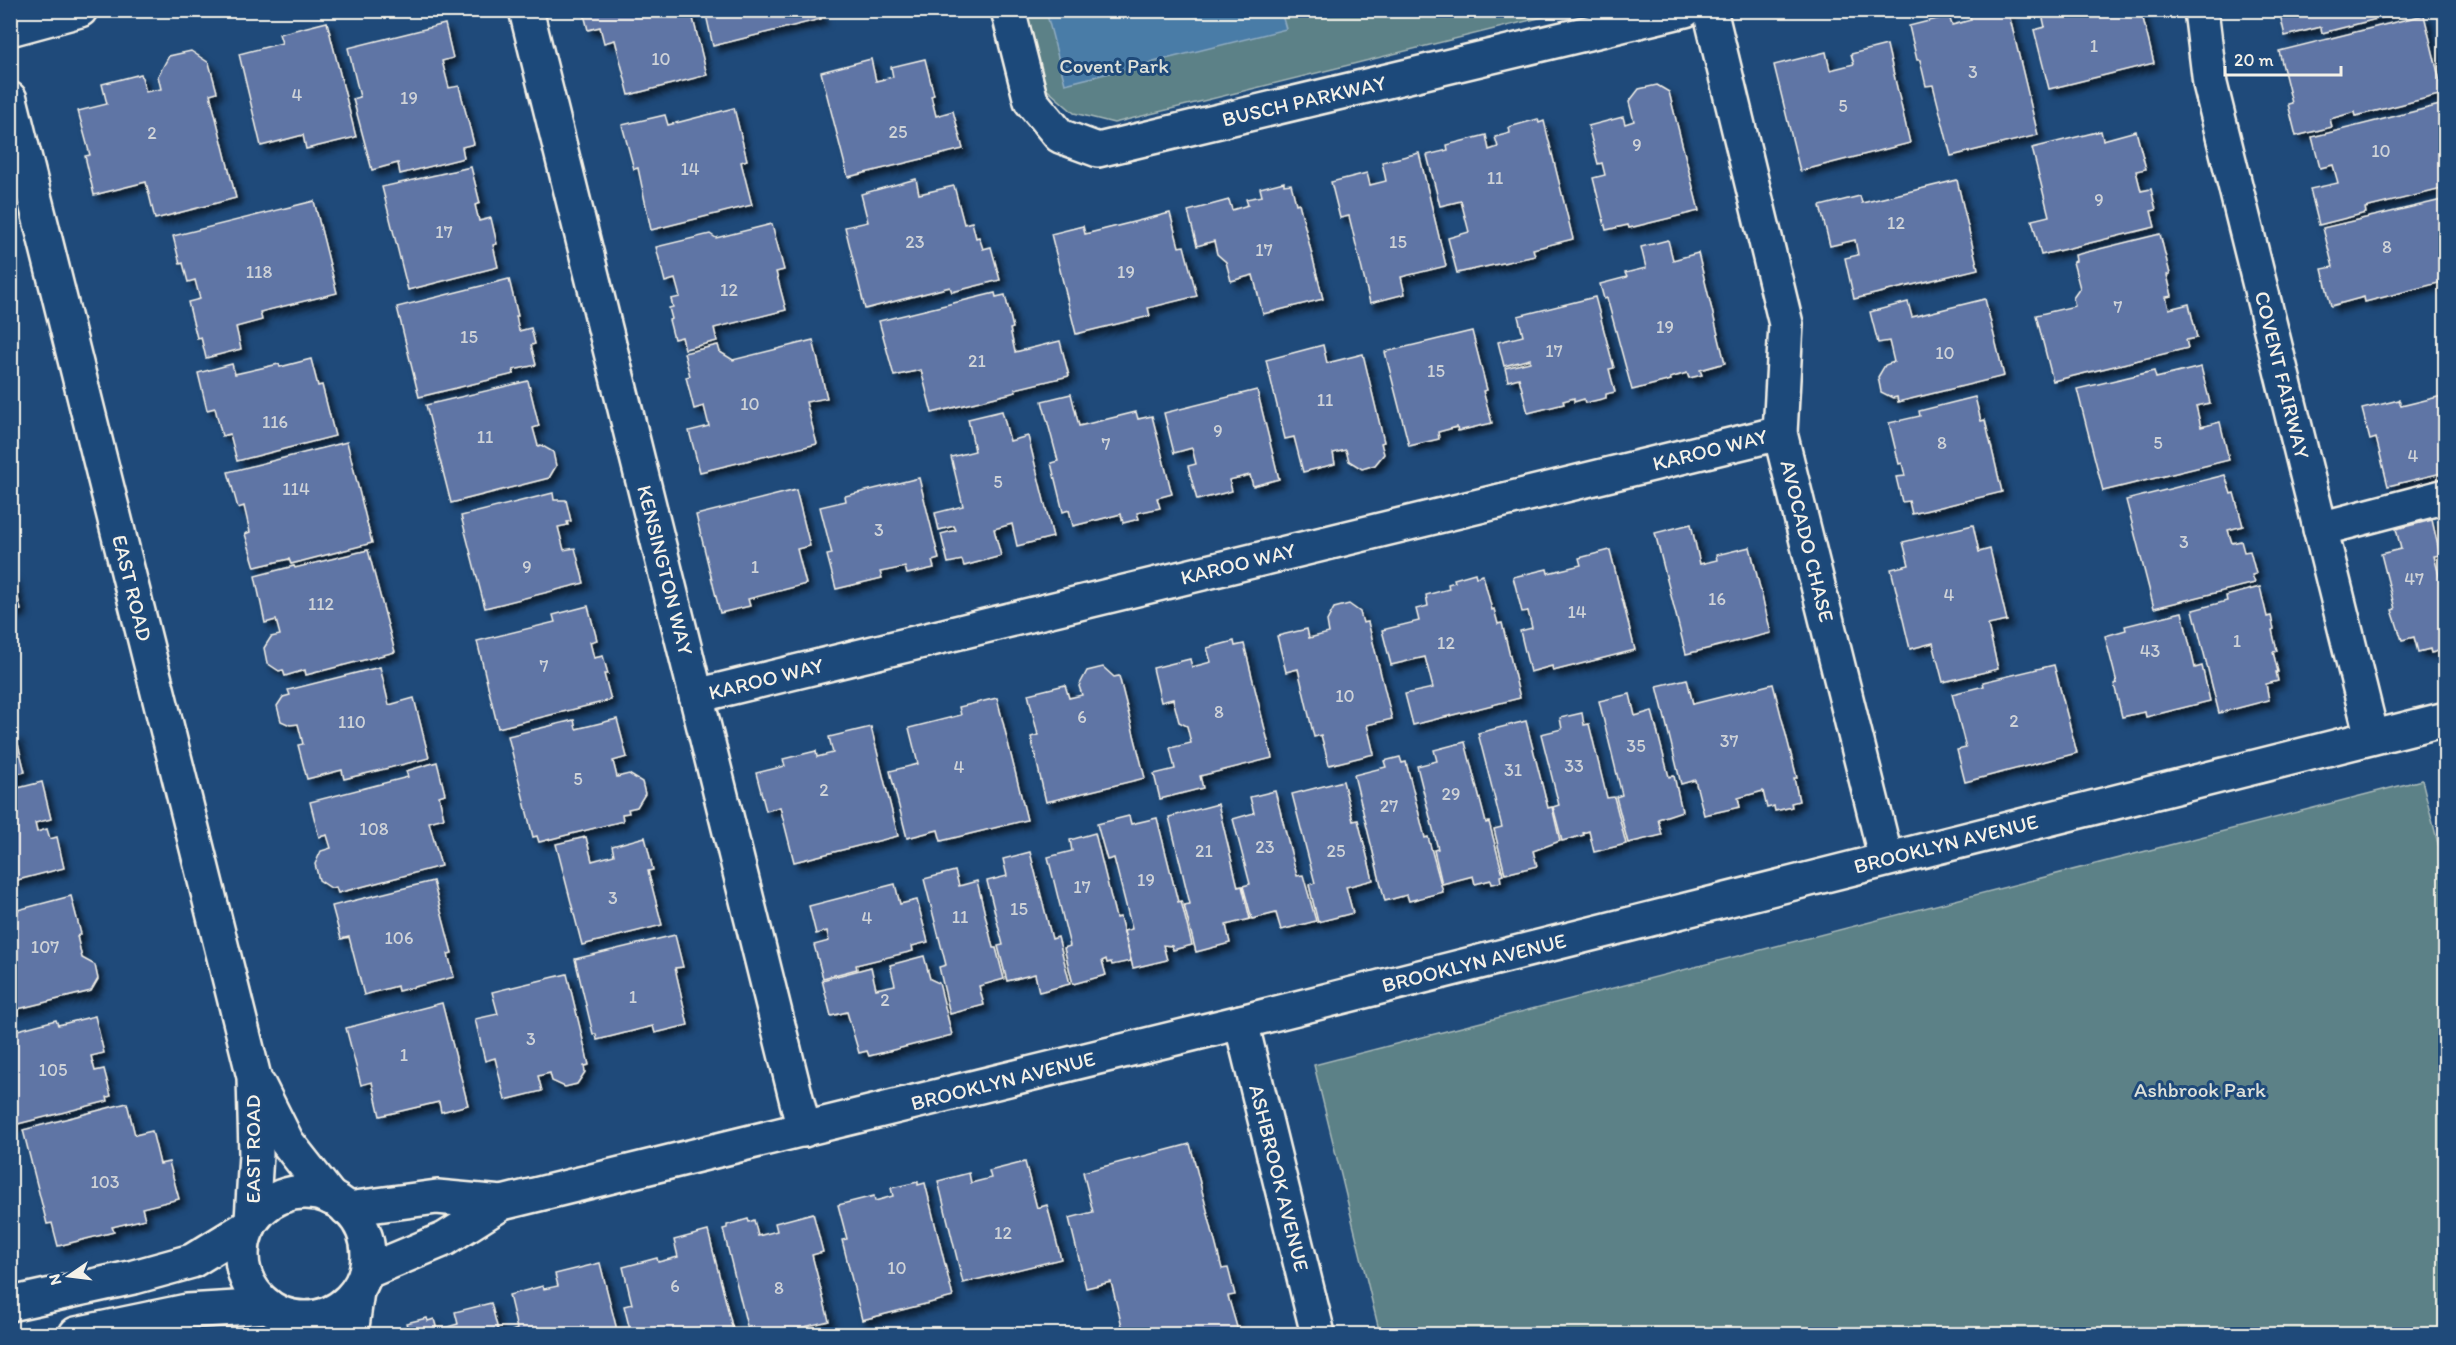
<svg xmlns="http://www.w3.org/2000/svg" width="2456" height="1345" viewBox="0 0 2456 1345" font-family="Itim,sans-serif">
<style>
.green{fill:#5c8187;stroke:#a8b9b8;stroke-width:1.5}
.water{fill:#4a7ca7;stroke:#8eabc1;stroke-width:1.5}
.building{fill:#5e74a5;stroke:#f4f1e8;stroke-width:1.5;filter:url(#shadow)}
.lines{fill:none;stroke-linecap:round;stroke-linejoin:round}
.minor-casing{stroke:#f4f1e8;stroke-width:38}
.minor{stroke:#1f4a7a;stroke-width:33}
.labels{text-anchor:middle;stroke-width:6;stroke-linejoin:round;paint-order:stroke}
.number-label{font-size:18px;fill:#ced2d7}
.park-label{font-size:21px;fill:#dde0d9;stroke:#1f4a7a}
.street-label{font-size:21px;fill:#f4f1e8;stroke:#1f4a7a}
</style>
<defs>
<filter id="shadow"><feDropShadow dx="5.5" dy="5.5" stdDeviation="3" flood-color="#0009"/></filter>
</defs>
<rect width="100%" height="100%" fill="#1f4a7a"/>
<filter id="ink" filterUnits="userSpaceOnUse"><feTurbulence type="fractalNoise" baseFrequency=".0167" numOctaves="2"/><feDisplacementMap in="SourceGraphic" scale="12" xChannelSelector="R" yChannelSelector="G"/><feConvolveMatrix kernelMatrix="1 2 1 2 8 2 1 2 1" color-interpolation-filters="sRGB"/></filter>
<g filter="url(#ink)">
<!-- green -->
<g class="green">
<polygon points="1024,11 1567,11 1114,123 1074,113 1043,86"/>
<polygon points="2422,780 2446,875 2445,1334 1380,1334 1314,1065"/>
</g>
<!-- water -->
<polygon class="water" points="1046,11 1281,11 1286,29 1065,84"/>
<!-- building -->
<g class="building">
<polygon points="583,10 691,10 707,75 629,95 615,40 604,43 600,27 588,30"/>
<polygon points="705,10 819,10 821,19 713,46"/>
<polygon points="1969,10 2008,10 2038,135 1951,156 1933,85 1926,86 1920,60 1917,60 1909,26 1949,16 1952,25 1971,20"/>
<polygon points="2041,10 2141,10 2154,63 2049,89 2034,30 2045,27"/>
<polygon points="2279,10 2399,10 2400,13 2322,33 2321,27 2285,36"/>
<polygon points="2424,15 2443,94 2356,116 2355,112 2330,119 2332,127 2296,136 2288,104 2292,103 2279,51"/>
<polygon points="327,22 356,137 306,149 303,135 261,146 239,54 282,43 279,34"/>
<polygon points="445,24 453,58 442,61 449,88 459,86 474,144 462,147 464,158 400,174 398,163 372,170 353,99 360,97 348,48"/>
<polygon points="1887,45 1910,143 1800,171 1774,65 1826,52 1830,70 1854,64 1851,54"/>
<polygon points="191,51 209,63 217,92 210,94 236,198 155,219 146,182 94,195 85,156 90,155 78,111 107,104 102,84 141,74 146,92 161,89 158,76 169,56"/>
<polygon points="871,59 876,81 893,77 891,67 925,59 934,95 931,96 936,116 953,111 963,149 848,177 821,72"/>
<polygon points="1657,85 1669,92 1699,211 1629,228 1628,225 1606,230 1593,178 1605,175 1602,163 1598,164 1588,126 1623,117 1625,124 1634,121 1629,102 1639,89"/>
<polygon points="2440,105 2446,123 2446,188 2365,208 2366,213 2319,225 2310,189 2338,183 2333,165 2320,168 2312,137"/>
<polygon points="734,108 747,160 741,162 752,205 651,230 638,168 634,169 622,125 665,115 668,125"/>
<polygon points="1538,119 1539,123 1544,121 1573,239 1533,249 1535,256 1457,273 1448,238 1469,232 1461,201 1440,206 1427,155 1448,150 1447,145 1486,135 1489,150 1498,147 1495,137 1510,133 1509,127"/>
<polygon points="2101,131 2103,140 2136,131 2146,169 2136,171 2141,191 2151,189 2156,210 2151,211 2155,227 2041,255 2032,220 2049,216 2032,148"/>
<polygon points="1419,153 1446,266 1401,277 1405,294 1370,303 1349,216 1340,218 1331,182 1367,173 1370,185 1386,181 1382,162"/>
<polygon points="471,167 480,203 475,205 479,221 491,218 497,244 493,245 498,267 408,290 382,187"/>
<polygon points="916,179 919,194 954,186 964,224 972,222 976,238 979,237 983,249 991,247 1000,280 952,292 950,287 865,309 845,227 868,222 861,194"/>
<polygon points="1957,180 1978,269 1854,299 1845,258 1858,255 1855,240 1830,246 1820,206 1860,196 1862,203"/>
<polygon points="1284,182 1284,185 1291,184 1296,204 1299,203 1323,299 1263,314 1253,275 1231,281 1226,262 1217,254 1214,241 1197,246 1188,211 1229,200 1232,210 1248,205 1246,199 1262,196 1260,188"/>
<polygon points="2446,199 2446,281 2365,302 2364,297 2331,306 2322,269 2333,267 2323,228"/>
<polygon points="314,201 337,293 260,312 262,320 236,327 241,349 206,358 201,337 197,338 188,302 200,299 195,280 188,282 183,263 180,264 173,236"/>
<polygon points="1170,213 1179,247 1184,246 1197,296 1148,308 1150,316 1076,334 1051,234 1083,226 1085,234"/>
<polygon points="772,224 784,270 776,272 786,310 714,328 717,341 685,349 682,337 674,339 669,320 672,319 669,308 673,307 671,299 680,297 675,279 665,282 656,247 710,234 716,238"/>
<polygon points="2160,234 2170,274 2167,275 2172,296 2166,297 2169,309 2189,304 2197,338 2186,340 2188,348 2053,381 2036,315 2075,306 2073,298 2080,288 2073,262 2076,261 2075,255"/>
<polygon points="1668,240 1673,260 1698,253 1725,363 1700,370 1702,375 1689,378 1687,373 1670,378 1671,380 1632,390 1607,298 1604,299 1600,284 1627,277 1625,273 1646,268 1641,247"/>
<polygon points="509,279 518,316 516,316 519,331 531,328 535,344 531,345 536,365 513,370 514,374 419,397 397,307"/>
<polygon points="995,293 996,297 1005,295 1013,328 1010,329 1015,352 1060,341 1069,376 1015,389 1016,392 932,413 921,370 894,376 879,321"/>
<polygon points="1595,297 1614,368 1609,369 1615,392 1606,394 1606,398 1585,403 1584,399 1574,402 1574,398 1563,401 1564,404 1528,413 1519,378 1508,381 1505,368 1530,362 1530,359 1504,366 1498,342 1523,336 1518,316"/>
<polygon points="1985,299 2004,376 1898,402 1897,397 1893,398 1881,392 1878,377 1885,365 1894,362 1889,341 1878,343 1870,312 1908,302 1912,317"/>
<polygon points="1472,331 1487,390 1483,391 1492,423 1458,431 1457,427 1438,432 1439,439 1409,446 1385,352"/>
<polygon points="813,340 827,398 806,402 817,444 700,472 689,431 709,426 704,406 694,409 686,377 690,376 684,353 718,345 720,352 733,360"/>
<polygon points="1323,345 1327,363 1363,354 1384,442 1381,443 1384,454 1375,465 1362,469 1349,461 1346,450 1333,453 1335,464 1303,472 1294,437 1285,439 1266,360"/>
<polygon points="311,359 318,386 322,385 335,436 237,461 230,434 222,436 215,408 207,410 198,373 232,364 235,374 279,364 280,367"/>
<polygon points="2201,367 2210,403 2196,406 2201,427 2220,422 2229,460 2103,491 2077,389 2154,371 2156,378"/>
<polygon points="528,381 539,426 533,428 538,446 541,445 553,452 556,466 549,478 451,503 426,405"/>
<polygon points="1257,390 1279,479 1253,486 1250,475 1229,480 1232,491 1197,500 1188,466 1196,464 1192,448 1174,453 1164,413"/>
<polygon points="1071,394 1079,426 1136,412 1138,419 1152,416 1172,494 1157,498 1160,508 1137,513 1139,519 1123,523 1121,514 1073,526 1069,510 1063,512 1051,463 1058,461 1042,401"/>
<polygon points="2446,395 2446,472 2388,486 2376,438 2370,440 2362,409 2399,400 2401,406"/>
<polygon points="1975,397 1981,421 1985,420 2002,492 1912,514 1909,501 1902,502 1896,477 1905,476 1902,463 1899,464 1889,423 1920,416 1919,411"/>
<polygon points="1002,411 1010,441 1028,436 1053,537 1017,546 1012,524 994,529 1001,556 964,566 962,560 948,563 941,534 956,530 954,526 939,530 935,513 963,506 951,457 975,451 968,419"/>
<polygon points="347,442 372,543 291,564 289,559 255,567 245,534 250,532 244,506 238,508 228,472"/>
<polygon points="2225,475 2231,494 2234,493 2243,526 2228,530 2232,543 2241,541 2244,552 2250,551 2256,574 2252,575 2255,583 2154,608 2126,500"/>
<polygon points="919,478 939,559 932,561 934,568 907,574 905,567 880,572 882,578 836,589 827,555 832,554 820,507 846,501 845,496"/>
<polygon points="796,490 810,546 797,549 806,584 748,599 750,606 720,613 696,515"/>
<polygon points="553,493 554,500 566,500 571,521 567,522 568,525 558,527 564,550 575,548 584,583 485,608 461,516"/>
<polygon points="2432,520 2440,555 2434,556 2446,602 2446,649 2431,653 2430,649 2418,652 2414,637 2402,640 2392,610 2395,609 2381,554 2401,549 2396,529"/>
<polygon points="1691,524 1700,564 1717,560 1716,555 1750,547 1771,633 1686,654 1655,533"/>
<polygon points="1973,525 1979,552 1990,549 2007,621 1988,625 1998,669 1943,682 1933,643 1910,649 1891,569 1909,565 1903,542"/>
<polygon points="368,550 395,652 306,675 305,670 285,676 283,670 279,671 267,663 264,648 271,637 280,635 276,620 265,623 255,576 294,566 295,568"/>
<polygon points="1610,550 1635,650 1553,671 1552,666 1530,672 1520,631 1532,628 1528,611 1522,612 1513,577 1547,569 1548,573 1581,565 1579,558"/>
<polygon points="1475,573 1476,577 1483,575 1492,610 1494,609 1498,624 1502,623 1520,698 1413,725 1405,694 1433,688 1425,657 1391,665 1382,630 1419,621 1416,609 1428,606 1426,595 1449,589 1448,584 1455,582 1454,579"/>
<polygon points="12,575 21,610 10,613 10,576"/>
<polygon points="2260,587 2267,617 2271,616 2274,629 2272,630 2277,651 2273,652 2278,672 2276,672 2278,681 2266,684 2269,700 2219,713 2193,610 2227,601 2226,596"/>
<polygon points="1349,604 1360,612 1363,623 1368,622 1392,719 1367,725 1374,754 1329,765 1321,735 1314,737 1298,669 1286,672 1277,636 1307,629 1309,638 1329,633 1327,621 1334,608"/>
<polygon points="588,606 597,640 590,642 594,658 603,656 608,674 604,674 611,700 498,728 477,641 555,622 553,615"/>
<polygon points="2182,612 2195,668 2202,666 2210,701 2146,717 2145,712 2122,717 2114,684 2117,683 2105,636 2126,630 2125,626"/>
<polygon points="1234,641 1235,646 1244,644 1272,758 1200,776 1203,788 1160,799 1154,774 1175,769 1170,748 1191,743 1187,726 1179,722 1173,699 1161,702 1153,668 1190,659 1192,667 1211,662 1207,648"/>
<polygon points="2054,665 2077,753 1965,782 1957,750 1966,748 1952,694 1984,686 1983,682"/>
<polygon points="380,667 389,705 414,698 429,758 344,779 342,770 307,779 298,745 303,744 298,724 290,725 281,721 277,706 283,697 290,695 288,690"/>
<polygon points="1103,667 1114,677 1119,676 1145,778 1046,802 1031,737 1038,735 1028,694 1065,685 1069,698 1082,695 1079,686 1087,671"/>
<polygon points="1687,679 1693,704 1773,684 1797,778 1794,778 1799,801 1791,803 1792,807 1775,811 1774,806 1767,808 1763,791 1738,798 1740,807 1704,815 1695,780 1681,784 1657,686"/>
<polygon points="1630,694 1635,716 1652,711 1669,777 1674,776 1682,811 1658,819 1662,835 1628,843 1616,797 1622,795 1599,701"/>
<polygon points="997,698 1027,820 941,841 938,830 907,838 890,771 918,764 909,728 961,715 959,707"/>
<polygon points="1582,713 1584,725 1589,724 1607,798 1614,797 1626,844 1594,852 1589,831 1583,833 1584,835 1562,841 1553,807 1559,805 1541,734 1562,729 1560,718"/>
<polygon points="617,719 627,757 613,761 617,777 629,774 642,782 645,794 637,807 628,809 629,813 622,814 623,821 539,842 537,836 533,837 508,736 574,720 576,729"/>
<polygon points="1526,721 1548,808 1552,807 1560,841 1533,851 1537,866 1505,874 1494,829 1502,827 1478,733"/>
<polygon points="871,727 898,836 794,862 780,807 766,811 756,773 785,766 783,759 816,751 817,757 833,753 829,737"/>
<polygon points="16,736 25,772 16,774 18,783 10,785 10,737"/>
<polygon points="1465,742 1486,823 1489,822 1503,875 1500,876 1501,882 1492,884 1491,880 1475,884 1473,876 1442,884 1434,850 1438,849 1417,766 1437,761 1434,750"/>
<polygon points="1400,757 1402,763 1406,762 1425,838 1428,837 1443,892 1409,901 1407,895 1385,901 1354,775 1386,767 1384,761"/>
<polygon points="437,762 445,794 439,796 444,818 429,822 441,866 338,893 336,887 331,888 319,880 315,864 321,851 331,848 327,835 319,837 310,802 408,777 406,771"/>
<polygon points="1343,781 1353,821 1358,820 1373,880 1346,887 1353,913 1318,922 1309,885 1315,883 1292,794"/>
<polygon points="42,782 51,819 35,823 37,832 47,829 50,839 57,837 64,868 10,882 10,790"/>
<polygon points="1275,791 1297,876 1303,875 1316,921 1281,930 1276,913 1252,919 1243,886 1250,884 1233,819 1254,813 1250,797"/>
<polygon points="1218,804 1238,887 1242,886 1250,919 1226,925 1230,943 1196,952 1184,905 1190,904 1169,817"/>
<polygon points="1129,816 1131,824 1157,818 1178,902 1181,901 1192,945 1173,950 1172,946 1163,945 1167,960 1133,968 1124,931 1132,929 1114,858 1107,860 1097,824"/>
<polygon points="1095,833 1116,918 1120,917 1131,961 1112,965 1111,962 1107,963 1106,959 1102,961 1106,975 1073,984 1064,948 1070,946 1048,857 1072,851 1070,840"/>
<polygon points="586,837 592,861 614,855 612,846 645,837 653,870 648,871 662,925 582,945 556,844"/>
<polygon points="1030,852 1052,939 1058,937 1070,984 1039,992 1035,974 1007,981 998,946 1003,945 987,881 1007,876 1003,859"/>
<polygon points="955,871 959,886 977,881 993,948 996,948 1004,979 979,986 984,1005 950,1014 939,967 946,965 924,879"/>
<polygon points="433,881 452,953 448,954 454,977 398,991 397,986 364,995 349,937 341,939 332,906"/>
<polygon points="895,884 900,904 917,900 928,942 912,946 913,951 856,965 857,969 823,978 814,945 829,941 827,931 816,934 809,906"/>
<polygon points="71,896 81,934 77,936 82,958 95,965 98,979 91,991 10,1011 10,912"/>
<polygon points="675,935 683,967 675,968 688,1025 655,1033 653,1026 597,1040 596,1034 593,1034 575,959"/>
<polygon points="924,956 930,979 939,983 952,1035 869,1056 867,1051 859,1053 847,1012 831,1016 822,980 871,967 876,989 895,985 890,965"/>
<polygon points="567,974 589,1065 584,1066 585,1072 577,1084 565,1087 552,1081 550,1073 538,1076 542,1091 505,1100 495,1058 485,1061 475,1019 498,1014 492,992"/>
<polygon points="442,1003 468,1105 441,1112 439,1102 380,1116 372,1082 361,1085 346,1028"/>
<polygon points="95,1016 104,1053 91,1056 95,1071 104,1069 111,1096 107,1097 108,1101 10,1126 10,1032 56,1020 58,1025"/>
<polygon points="127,1103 135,1135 152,1131 160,1164 169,1162 179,1199 142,1208 145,1219 112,1227 114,1232 58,1246 52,1223 47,1224 23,1130"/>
<polygon points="1190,1144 1222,1269 1228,1268 1235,1295 1228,1296 1239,1334 1124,1334 1111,1282 1086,1288 1069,1218 1093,1212 1083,1172"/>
<polygon points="1025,1162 1037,1208 1047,1205 1061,1259 963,1283 938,1181 969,1173 971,1183 991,1178 989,1171"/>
<polygon points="918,1182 918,1185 925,1183 953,1297 862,1320 842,1240 847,1239 838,1205 874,1196 875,1201 893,1196 891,1188"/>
<polygon points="813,1213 823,1252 812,1255 829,1321 775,1334 749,1334 723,1229 727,1228 727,1225 748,1219 749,1222 754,1220 758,1236 777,1231 775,1223"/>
<polygon points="708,1231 734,1334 631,1334 624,1306 632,1304 623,1267 657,1258 658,1262 678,1257 674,1240"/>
<polygon points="600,1263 618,1334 513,1334 512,1331 517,1329 509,1295 543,1286 544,1289 558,1286 555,1274"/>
<polygon points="491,1303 499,1334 402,1334 401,1328 407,1326 406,1323 427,1318 428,1321 434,1319 437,1330 458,1324 455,1312"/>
</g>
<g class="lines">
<!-- minor casing -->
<g class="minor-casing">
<g id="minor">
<polyline points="526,10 804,1130"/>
<polyline points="1008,10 1031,101 1060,136 1098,150 1685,10"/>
<polyline points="1710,10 1786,324 1780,433 1886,859"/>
<polyline points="2201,10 2210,84 2372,737"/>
<polyline points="10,29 80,10"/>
<polyline points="10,99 254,1077 256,1154 252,1220"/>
<polyline points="2320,529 2446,496"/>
<polyline points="696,696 1780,433"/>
<polyline points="1241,1022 1318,1334"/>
<polyline points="259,1086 287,1142 331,1198"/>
<circle cx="305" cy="1255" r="63"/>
<polyline points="347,1209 437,1197 502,1203"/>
<polyline points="366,1272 445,1239 502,1203 1241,1022 2446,719"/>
<polyline points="10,1304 134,1277 192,1261 249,1226"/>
<polyline points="76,1334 187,1311 268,1306"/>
<polyline points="351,1334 357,1291"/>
</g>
</g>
<!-- minor -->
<use href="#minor" class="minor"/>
</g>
</g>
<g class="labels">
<!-- number labels -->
<g class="number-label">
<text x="2094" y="52">1</text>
<text x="661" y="65">10</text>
<text x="1973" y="78">3</text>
<text x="297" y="101">4</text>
<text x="409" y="104">19</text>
<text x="1843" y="112">5</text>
<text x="898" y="138">25</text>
<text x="152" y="139">2</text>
<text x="1637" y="151">9</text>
<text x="2381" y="157">10</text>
<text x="690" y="175">14</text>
<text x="1495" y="184">11</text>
<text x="2099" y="206">9</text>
<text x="1896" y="229">12</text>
<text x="444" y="238">17</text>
<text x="915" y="248">23</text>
<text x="1398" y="248">15</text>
<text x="2387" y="253">8</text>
<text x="1264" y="256">17</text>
<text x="259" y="278">118</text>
<text x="1126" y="278">19</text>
<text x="729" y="296">12</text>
<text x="2118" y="313">7</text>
<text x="1665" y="333">19</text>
<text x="469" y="343">15</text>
<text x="1554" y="357">17</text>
<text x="1945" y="359">10</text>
<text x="977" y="367">21</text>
<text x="1436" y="377">15</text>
<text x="1325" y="406">11</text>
<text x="750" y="410">10</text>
<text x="275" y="428">116</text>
<text x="1218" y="437">9</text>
<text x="485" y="443">11</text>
<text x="1942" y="449">8</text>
<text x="2158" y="449">5</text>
<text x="1106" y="450">7</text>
<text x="2413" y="462">4</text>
<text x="998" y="488">5</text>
<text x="296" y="495">114</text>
<text x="879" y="536">3</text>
<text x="2184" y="548">3</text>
<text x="527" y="573">9</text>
<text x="755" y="573">1</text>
<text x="2414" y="585">47</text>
<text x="1949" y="601">4</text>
<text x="1717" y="605">16</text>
<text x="321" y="610">112</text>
<text x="1577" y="618">14</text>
<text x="2237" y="647">1</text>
<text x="1446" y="649">12</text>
<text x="2150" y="657">43</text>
<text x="544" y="672">7</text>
<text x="1345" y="702">10</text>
<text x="1219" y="718">8</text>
<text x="1082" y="723">6</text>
<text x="2014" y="727">2</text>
<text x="352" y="728">110</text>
<text x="1729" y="747">37</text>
<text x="1636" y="752">35</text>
<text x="1574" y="772">33</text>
<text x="959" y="773">4</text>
<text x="1513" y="776">31</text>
<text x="578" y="785">5</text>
<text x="824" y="796">2</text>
<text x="1451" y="800">29</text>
<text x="1389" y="812">27</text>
<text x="374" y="835">108</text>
<text x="1265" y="853">23</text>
<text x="1204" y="857">21</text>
<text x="1336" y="857">25</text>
<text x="1146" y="886">19</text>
<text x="1082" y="893">17</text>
<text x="613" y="904">3</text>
<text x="1019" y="915">15</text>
<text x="960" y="923">11</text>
<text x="867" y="924">4</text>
<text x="399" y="944">106</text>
<text x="45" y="953">107</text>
<text x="633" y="1003">1</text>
<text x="885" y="1006">2</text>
<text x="531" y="1045">3</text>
<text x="404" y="1061">1</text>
<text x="53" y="1076">105</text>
<text x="105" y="1188">103</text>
<text x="1003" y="1239">12</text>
<text x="897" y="1274">10</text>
<text x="675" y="1292">6</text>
<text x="779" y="1294">8</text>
</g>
<!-- park labels -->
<g class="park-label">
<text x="1114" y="73">Covent Park</text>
<text x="2200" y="1097">Ashbrook Park</text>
</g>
<!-- street labels -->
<g class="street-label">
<text transform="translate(1304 101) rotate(-13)" y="7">BUSCH PARKWAY</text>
<text transform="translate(2282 375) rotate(76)" y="7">COVENT FAIRWAY</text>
<text transform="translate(1710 450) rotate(-14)" y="7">KAROO WAY</text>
<text transform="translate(1807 541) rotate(76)" y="7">AVOCADO CHASE</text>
<text transform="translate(1238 564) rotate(-14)" y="7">KAROO WAY</text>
<text transform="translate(665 570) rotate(76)" y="7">KENSINGTON WAY</text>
<text transform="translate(132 588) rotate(76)" y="7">EAST ROAD</text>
<text transform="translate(766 679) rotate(-14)" y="7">KAROO WAY</text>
<text transform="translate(1946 844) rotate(-14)" y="7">BROOKLYN AVENUE</text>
<text transform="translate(1474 963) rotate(-14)" y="7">BROOKLYN AVENUE</text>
<text transform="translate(1003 1081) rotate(-14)" y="7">BROOKLYN AVENUE</text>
<text transform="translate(253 1149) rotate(-90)" y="7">EAST ROAD</text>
<text transform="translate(1279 1178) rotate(76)" y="7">ASHBROOK AVENUE</text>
</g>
</g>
<!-- margin -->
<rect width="2456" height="1345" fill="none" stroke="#1f4a7a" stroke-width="36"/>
<rect x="18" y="18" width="2420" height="1309" fill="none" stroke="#f4f1e8" stroke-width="2" filter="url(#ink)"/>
<!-- north arrow -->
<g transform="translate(69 1276) rotate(256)" stroke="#1f4a7a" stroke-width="4.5" paint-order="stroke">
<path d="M0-4.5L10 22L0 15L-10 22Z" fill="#f4f1e8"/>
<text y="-9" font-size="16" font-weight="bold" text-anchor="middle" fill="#f4f1e8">N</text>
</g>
<!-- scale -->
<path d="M2225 66v9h116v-9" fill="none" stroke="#f4f1e8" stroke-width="3"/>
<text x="2234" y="66" font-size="18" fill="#f4f1e8" stroke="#1f4a7a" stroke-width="4.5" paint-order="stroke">20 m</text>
</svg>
